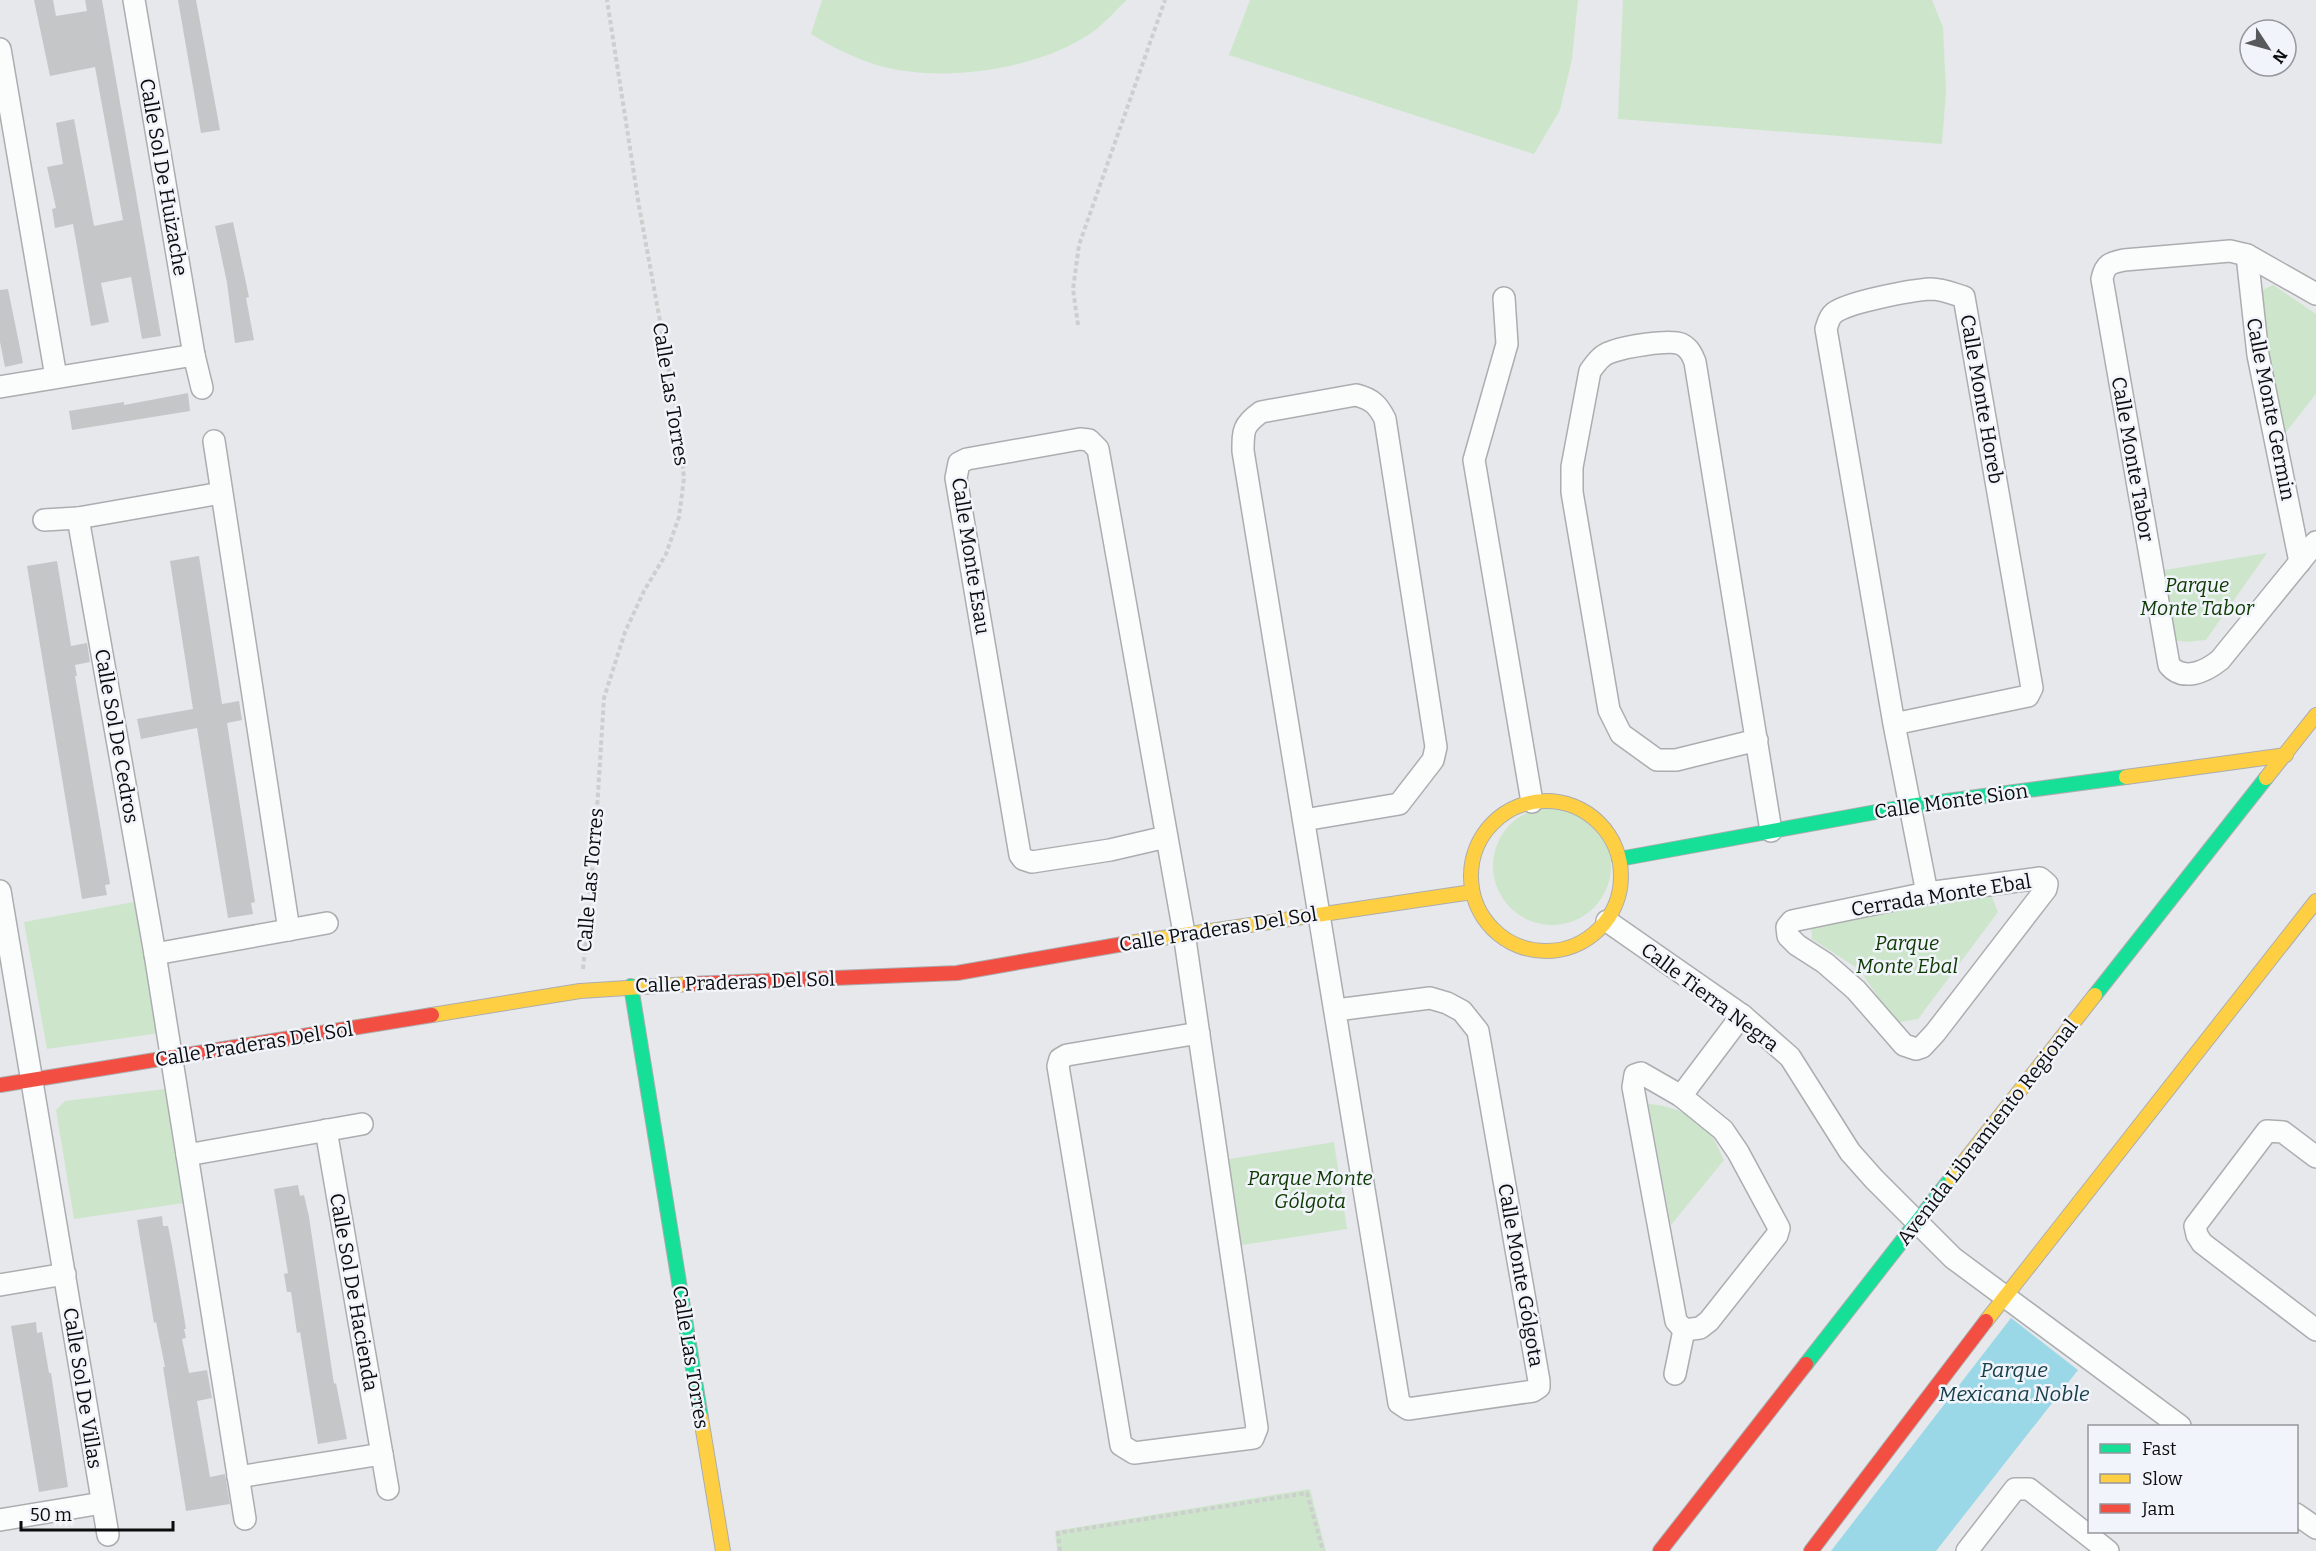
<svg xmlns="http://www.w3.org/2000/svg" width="2316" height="1551" viewBox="0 0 2316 1551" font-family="Bitter,serif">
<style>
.green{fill:#cde6cb}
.water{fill:#9ad8e8}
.building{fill:#c5c6c8}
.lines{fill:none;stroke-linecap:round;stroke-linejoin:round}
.street-casing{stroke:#acadb0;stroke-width:24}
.fast-casing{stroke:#acadb0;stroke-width:16}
.slow-casing{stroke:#acadb0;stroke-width:16}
.jam-casing{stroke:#acadb0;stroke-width:16}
.path{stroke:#cdcece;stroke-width:4;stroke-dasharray:4.5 3;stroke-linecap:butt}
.street{stroke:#fbfcfc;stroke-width:21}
.fast{stroke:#16e098;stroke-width:14}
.slow{stroke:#ffcf43;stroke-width:14}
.jam{stroke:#f24e42;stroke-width:14}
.labels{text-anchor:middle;stroke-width:5;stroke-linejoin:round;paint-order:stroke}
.street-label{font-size:20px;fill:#0b0c0e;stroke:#f1f4fa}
.park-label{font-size:20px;font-style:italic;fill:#0e3902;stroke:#f1f4fa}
.water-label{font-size:21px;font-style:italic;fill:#173f49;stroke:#f1f4fa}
</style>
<rect width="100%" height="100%" fill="#e6e8eb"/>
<!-- green -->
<g class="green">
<path d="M822 0H1127C1116 10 1106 22 1094 31 1040 70 940 84 877 65 854 58 832 47 811 34Z"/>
<polygon points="1250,0 1578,0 1572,59 1560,110 1534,154 1229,55"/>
<polygon points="1623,0 1932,0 1943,27 1946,91 1942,144 1618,119"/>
<polygon points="2273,285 2316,314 2316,394 2282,437 2258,292"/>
<polygon points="2267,553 2206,640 2186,642 2173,640 2159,571"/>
<circle cx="1552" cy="866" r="59"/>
<polygon points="1989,890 1998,912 1918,1019 1895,1023 1860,970 1812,939 1811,922"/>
<polygon points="134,902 160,1033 47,1049 24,922"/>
<polygon points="166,1089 184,1203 74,1219 56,1110 65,1101"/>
<path d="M1648 1104C1670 1105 1697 1115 1711 1135 1716 1142 1720 1152 1724 1160L1671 1225Z"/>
<polygon points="1334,1142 1347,1229 1223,1248 1211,1162"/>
<polygon points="1310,1489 1326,1551 1057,1551 1055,1531"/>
</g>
<!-- water -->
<polygon class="water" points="2011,1318 2078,1370 1936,1551 1831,1551"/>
<!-- building -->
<g class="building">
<polygon points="34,0 53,0 56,16 87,11 85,0 102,0 161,336 142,339 131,277 101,283 109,322 91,326 73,224 55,228 52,209 56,208 47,167 63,164 56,123 74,119 94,226 123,220 95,67 50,76"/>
<polygon points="178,0 196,0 220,130 201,133"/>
<polygon points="233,222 249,297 246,298 254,340 235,343 227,283 215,226"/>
<polygon points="8,289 23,363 5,367 0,342 0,290"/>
<polygon points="188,393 190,411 72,430 69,411 124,402 124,405"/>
<polygon points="199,556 222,704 239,701 242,720 227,723 255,902 251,903 253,914 228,918 197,728 141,739 137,719 193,709 170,561"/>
<polygon points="57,561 71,646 87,643 90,662 75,665 77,676 75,676 110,884 105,885 107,895 82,899 27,566"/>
<polygon points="298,1185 300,1196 304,1195 309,1217 334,1384 336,1383 347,1439 318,1444 300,1332 297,1333 291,1292 287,1292 284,1274 288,1273 274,1189"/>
<polygon points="162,1216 163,1226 168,1226 172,1246 186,1329 184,1329 186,1338 182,1339 189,1373 207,1370 212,1398 197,1401 210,1477 225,1474 230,1504 186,1511 163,1367 165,1367 156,1322 154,1323 137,1220"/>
<polygon points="36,1322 37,1333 42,1332 49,1373 51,1373 68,1487 39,1492 11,1326"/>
</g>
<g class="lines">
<!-- street casing -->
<g class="street-casing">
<g id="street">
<polyline points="134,0 194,355 202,388"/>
<polyline points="0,49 56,377"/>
<polyline points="2247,255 2258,355 2300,562"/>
<path d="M2316 294 2247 255 2230 251 2124 260C2110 263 2105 264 2102 279L2169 665C2183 682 2205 672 2220 660L2316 542"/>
<polyline points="1504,298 1507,344 1474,460 1532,802"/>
<polyline points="0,387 194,355"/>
<polyline points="214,441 289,930"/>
<polyline points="78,518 155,954 245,1519"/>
<polyline points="44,520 78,518 221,493"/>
<path d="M1894 724 2028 696 2032 688 1964 297C1954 294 1942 289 1931 289 1912 290 1848 302 1834 313 1829 317 1828 323 1826 329L1894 724 1927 893"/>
<path d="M1757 740 1676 760H1657L1621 734 1609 710 1572 492V467L1590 371C1596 363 1601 355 1611 352 1624 347 1669 339 1681 344 1689 348 1692 354 1695 362L1771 831"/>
<path d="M1304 820 1399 804 1433 760 1436 747 1385 419C1378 405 1372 399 1356 395L1261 412C1243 425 1243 430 1243 451L1399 1403 1408 1409 1533 1391 1539 1387V1381L1478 1031 1462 1011 1447 1003 1430 998 1336 1010"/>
<path d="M1166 837 1110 850 1032 862 1023 859 1020 855 956 478 959 463 967 459 1080 439 1089 440 1098 449 1184 933C1207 1098 1233 1263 1257 1428L1253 1438 1134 1453 1121 1445 1058 1066 1060 1059 1067 1055 1199 1033"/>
<polygon points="2040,878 2047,884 2046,889 1935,1033 1922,1047 1916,1049 1904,1045 1856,990 1825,963 1797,945 1788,936 1787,927 1792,921 1927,893"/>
<polyline points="0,891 108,1535"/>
<polyline points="1607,921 1742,1015 1790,1057 1850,1152 1874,1179 1953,1258 2180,1426"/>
<polyline points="155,954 327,923"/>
<polygon points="1641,1073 1681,1096 1723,1130 1738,1152 1779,1228 1777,1235 1709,1321 1700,1328 1684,1330 1676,1321 1633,1087 1635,1075"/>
<polyline points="1681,1096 1742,1015"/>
<polyline points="326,1130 388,1489"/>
<polyline points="187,1155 362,1124"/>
<polyline points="2316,1157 2283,1132 2267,1131 2195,1226 2197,1235 2202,1243 2316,1330"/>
<polyline points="0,1285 65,1274"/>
<polyline points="1675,1374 1684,1330"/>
<polyline points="238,1477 382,1454"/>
<polyline points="2296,1514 2316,1528"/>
<polyline points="0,1520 102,1503"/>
<polyline points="1967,1551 2015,1489 2029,1489 2108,1551"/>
</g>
</g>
<!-- fast casing -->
<g class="fast-casing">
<g id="fast">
<polyline points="1619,859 1909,806 2126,777"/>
<polyline points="631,986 701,1418"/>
<polyline points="2095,995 2266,778"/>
<polyline points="1806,1364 1952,1177"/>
</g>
</g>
<!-- slow casing -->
<g class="slow-casing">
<g id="slow">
<polyline points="2126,777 2286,755"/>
<polyline points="2266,778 2316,715"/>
<circle cx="1546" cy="876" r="75"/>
<polyline points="1129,943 1472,892"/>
<polyline points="432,1015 580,991 689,984"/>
<polyline points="1952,1177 2095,995"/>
<polyline points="1986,1321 2316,901"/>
<polyline points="701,1418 723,1551"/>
</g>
</g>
<!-- jam casing -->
<g class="jam-casing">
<g id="jam">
<polyline points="689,984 957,973 1129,943"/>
<polyline points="0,1085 432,1015"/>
<polyline points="1660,1551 1806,1364"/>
<polyline points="1811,1551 1986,1321"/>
</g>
</g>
<!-- path -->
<g class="path">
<polyline points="1078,325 1073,289 1079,245 1165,0"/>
<polyline points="583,969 595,841 604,698 625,632 644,591 666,554 679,517 684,478 677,414 639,206 607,0"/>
<polyline points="1060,1551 1058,1533 1307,1493 1323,1551"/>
</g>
<!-- street -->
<use href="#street" class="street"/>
<!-- fast -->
<use href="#fast" class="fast"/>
<!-- slow -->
<use href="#slow" class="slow"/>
<!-- jam -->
<use href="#jam" class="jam"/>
</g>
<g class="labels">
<!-- street labels -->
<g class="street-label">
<text transform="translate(164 177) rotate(80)" y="7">Calle Sol De Huizache</text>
<text transform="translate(671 394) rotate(81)" y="7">Calle Las Torres</text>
<text transform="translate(1982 399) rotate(80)" y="7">Calle Monte Horeb</text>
<text transform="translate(2271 409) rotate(79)" y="7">Calle Monte Germin</text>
<text transform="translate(2133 459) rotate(80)" y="7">Calle Monte Tabor</text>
<text transform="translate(971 556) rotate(81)" y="7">Calle Monte Esau</text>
<text transform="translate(117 736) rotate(80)" y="7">Calle Sol De Cedros</text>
<text transform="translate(1951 801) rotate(-8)" y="7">Calle Monte Sion</text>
<text transform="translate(590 880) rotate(-85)" y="7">Calle Las Torres</text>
<text transform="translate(1941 895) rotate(-9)" y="7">Cerrada Monte Ebal</text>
<text transform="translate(1218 929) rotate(-9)" y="7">Calle Praderas Del Sol</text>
<text transform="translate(735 982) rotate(-2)" y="7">Calle Praderas Del Sol</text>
<text transform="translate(1710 997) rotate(37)" y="7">Calle Tierra Negra</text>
<text transform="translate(254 1044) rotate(-9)" y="7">Calle Praderas Del Sol</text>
<text transform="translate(1987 1132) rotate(-52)" y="7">Avenida Libramiento Regional</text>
<text transform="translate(1521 1275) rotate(80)" y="7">Calle Monte Gólgota</text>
<text transform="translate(354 1292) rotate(80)" y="7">Calle Sol De Hacienda</text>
<text transform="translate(691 1357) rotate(81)" y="7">Calle Las Torres</text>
<text transform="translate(83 1388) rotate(81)" y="7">Calle Sol De Villas</text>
</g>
<!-- park labels -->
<g class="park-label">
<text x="2197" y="592">Parque<tspan x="2197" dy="23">Monte Tabor</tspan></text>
<text x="1907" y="950">Parque<tspan x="1907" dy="23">Monte Ebal</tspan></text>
<text x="1310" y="1185">Parque Monte<tspan x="1310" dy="23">Gólgota</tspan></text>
</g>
<!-- water labels -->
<g class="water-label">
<text x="2014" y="1377">Parque<tspan x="2014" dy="24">Mexicana Noble</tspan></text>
</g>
</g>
<!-- legend -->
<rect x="2088" y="1425" width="210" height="108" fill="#f1f4fa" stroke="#95979c" stroke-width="1.5"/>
<rect x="2100" y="1444" width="30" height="9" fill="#16e098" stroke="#95979c" stroke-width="1.5"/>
<text x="2142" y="1455" font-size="18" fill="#0b0c0e">Fast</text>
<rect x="2100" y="1474" width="30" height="9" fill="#ffcf43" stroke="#95979c" stroke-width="1.5"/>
<text x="2142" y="1485" font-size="18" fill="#0b0c0e">Slow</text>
<rect x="2100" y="1504" width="30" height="9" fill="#f24e42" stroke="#95979c" stroke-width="1.5"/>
<text x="2142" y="1515" font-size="18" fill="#0b0c0e">Jam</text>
<!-- north arrow -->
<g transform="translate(2268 48) rotate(126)"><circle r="28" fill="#f1f4fa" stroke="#95979c" stroke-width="1.5"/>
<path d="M0-4.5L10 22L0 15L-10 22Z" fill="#58595b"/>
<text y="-9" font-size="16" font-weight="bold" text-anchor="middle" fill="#0b0c0e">N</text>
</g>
<!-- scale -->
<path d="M21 1521v9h152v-9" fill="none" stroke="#0b0c0e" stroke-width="3"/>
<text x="30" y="1521" font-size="18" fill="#0b0c0e" stroke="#f1f4fa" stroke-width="4.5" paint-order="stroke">50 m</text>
</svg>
